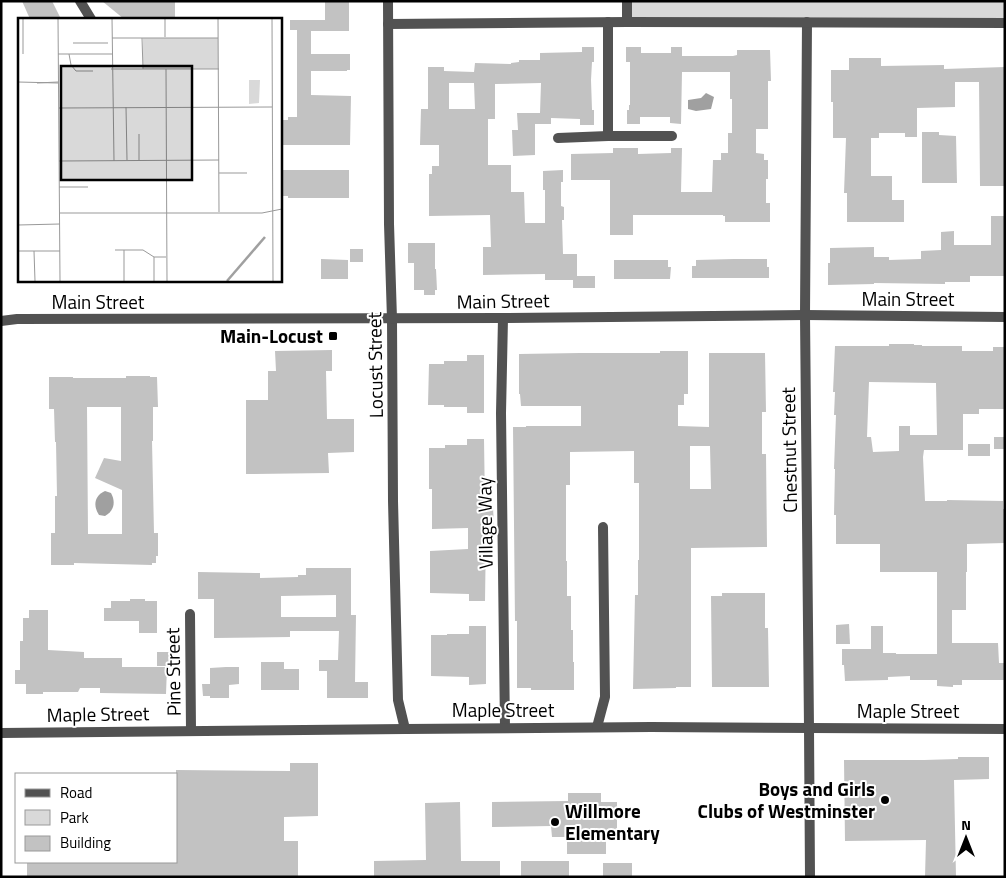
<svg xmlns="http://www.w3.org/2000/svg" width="1006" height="878" viewBox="0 0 1006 878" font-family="'Titillium Web',sans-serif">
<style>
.green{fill:#d9d9d9}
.water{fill:#a0a0a0}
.building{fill:#c2c2c2;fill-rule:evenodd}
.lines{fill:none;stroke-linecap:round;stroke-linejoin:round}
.minor{stroke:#525252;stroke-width:10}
.tertiary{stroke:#525252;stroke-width:10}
.poi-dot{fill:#000;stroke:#fff;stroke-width:2}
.labels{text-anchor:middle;stroke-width:4;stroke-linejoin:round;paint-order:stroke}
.street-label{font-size:19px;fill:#000;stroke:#fff}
.poi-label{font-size:19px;font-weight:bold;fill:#000;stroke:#fff;text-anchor:end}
.inset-river{fill:none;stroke:#a0a0a0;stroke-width:2.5}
.inset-road{fill:none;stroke:#999;stroke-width:1}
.view{fill:#000;fill-opacity:0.15;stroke:#000;stroke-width:2.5}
.inset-edge{fill:none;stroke:#000;stroke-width:2.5}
</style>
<rect width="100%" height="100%" fill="#fff"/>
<!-- green -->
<polygon class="green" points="629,1 1005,1 1005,22 629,24"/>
<!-- water -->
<g class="water">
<polygon points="706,93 714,97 711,109 696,111 688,109 688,100 701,98"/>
<path d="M105 491 111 493C116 502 114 511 105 516L99 515C93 506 94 496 105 491Z"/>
</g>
<!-- building -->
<g class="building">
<polygon points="22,1 52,1 61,19 30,19"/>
<polygon points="102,1 175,1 175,19 124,19"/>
<polygon points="325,1 349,1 349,31 311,31 311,54 350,54 350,70 347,70 347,71 311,71 311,95 351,96 350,145 280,145 280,120 288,120 288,117 297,117 297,30 290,30 290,20 325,20"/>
<path d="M582 47H594V62H592L591 80 592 110H594V125H580V119L551 118V124H535V155L513 156 512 130H518L517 113H540L541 83 495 84V119H488V165H511V192H524L525 223H545V190H543V171L563 170V182H561V206L564 207V220H562L563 254H577V276H595V288H573V280H545V274L483 275V247H491L490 215 429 216V174H432V166H439V145H420L421 109H428V67H444V71L474 72 475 63 511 64V63L519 62V60H540V53L582 52ZM449 83H474L475 109H449Z"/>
<polygon points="626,47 641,47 641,53 671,53 671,47 682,47 682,56 733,56 737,55 737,50 770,50 771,81 768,81 768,129 756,129 756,153 764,154 764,160 768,160 768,179 766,179 766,203 770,203 770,222 725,222 725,216 723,216 723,215 633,215 633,235 610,235 610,180 571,180 571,154 613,153 613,148 638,148 638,154 671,153 671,148 682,148 681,192 712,192 713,160 721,160 721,153 728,153 728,133 732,133 732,99 730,99 730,72 682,72 681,124 670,123 670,117 640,117 640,124 627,124 627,110 629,110 629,105 630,105 630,62 626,62"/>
<polygon points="849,58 881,58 881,66 944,65 944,69 1005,67 1005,186 980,186 979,82 955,82 955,107 917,108 917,137 905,137 905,133 879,133 879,138 871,138 871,176 892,176 892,200 904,200 904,222 847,222 847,193 844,193 846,138 833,138 833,102 831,102 831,70 849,70"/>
<polygon points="922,132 939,132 939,135 956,136 957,183 922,183"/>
<polygon points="280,170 349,170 349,198 288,198 288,196 280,196"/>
<polygon points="991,216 1005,216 1005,276 970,276 970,282 945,282 945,284 874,283 874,284 828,285 828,263 830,263 830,248 874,247 874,257 889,257 889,260 921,259 921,251 941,250 941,232 954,231 954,245 991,245"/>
<polygon points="408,243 435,243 435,269 436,269 437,290 435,290 435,295 424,295 424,290 414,290 414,263 408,263"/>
<rect x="350" y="249" width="13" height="13"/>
<polygon points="321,259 348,260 348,279 321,279"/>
<polygon points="734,259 767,259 767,267 769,267 769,278 692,278 692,266 696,266 696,260"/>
<polygon points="614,260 668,260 668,267 671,267 670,279 614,279"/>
<path d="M889 344H914V345H922V346H962V351H993V347H1005V409H979V414H963V450H924L923 457 925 501H947V500L1003 501V509H1004L1005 543 967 544V572H966V610H952V643H998L999 663H1005V680H962V685H953V687L937 686V680H910V676L888 677V680L845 681 844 665H842V649H871V626H883V653H896V654H937V572H880V544H836V515H834L835 469H834L836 415H834L835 392H833L835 346H889ZM869 382 936 383 937 435H910V426H899V451L873 452 871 437H867Z"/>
<polygon points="332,350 332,371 326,371 327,419 354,419 354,452 328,453 329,473 246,474 246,400 268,400 268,371 276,371 275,351"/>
<path d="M660 351H688V394H684V405H678V426L709 427V353H765L766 412H762V454H766L767 547 691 548V687H676V688L633 689 635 595H638V560H639V483H634V451L570 452V485H566V561H567V596H571V630H573V662H574V690H531V688H517V621H515L513 427H526V426H581V406H521L520 394H519V354L580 353H660ZM690 446H710L711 489H690Z"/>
<polygon points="467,355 484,355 484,413 467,413 467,407 444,407 444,405 428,405 429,364 444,364 444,361 467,361"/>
<path d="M126 376H150V377H157L158 407H153V441H152L154 533H158V556H156V563H152V565L74 563V565H51V533H55V496H57L56 442H55L54 409H49V377H73V378H126ZM87 407H121V461L104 458 95 478 122 490V534H88Z"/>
<rect x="994" y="437" width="11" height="12"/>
<polygon points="467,439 484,439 485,507 493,507 494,527 492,527 492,531 486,531 485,601 469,601 469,594 430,593 430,551 468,549 468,528 432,529 432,489 429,489 429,448 445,448 445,445 467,445"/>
<rect x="968" y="444" width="22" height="12"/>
<path d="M306 568H351V615H356L355 682H368V698H327V671H319V660H338L339 631H290V637L214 638V599H198V572L260 573V578L298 577V575H306ZM336 595V617H281V596Z"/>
<polygon points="722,593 765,593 765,628 768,628 769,687 712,687 711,596 722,596"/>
<polygon points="130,599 145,599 145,601 157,601 157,633 139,633 139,621 104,621 104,608 111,608 111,601 130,601"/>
<polygon points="29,610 48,610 48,650 84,652 84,658 122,658 122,667 167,667 166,694 100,693 100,688 80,688 78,692 43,692 43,694 26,694 26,684 15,684 15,670 20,670 20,641 23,641 23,618 29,618"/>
<polygon points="849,624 850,644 836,644 836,625"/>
<polygon points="469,626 486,626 486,684 469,685 469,677 431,676 431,635 447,635 447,634 469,634"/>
<rect x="157" y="652" width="15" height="14"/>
<polygon points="261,662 284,662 284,669 299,669 299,690 261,690"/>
<polygon points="226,667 239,667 239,684 229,685 229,698 210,698 210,696 203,696 202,684 210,684 210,668"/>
<polygon points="958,757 989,757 989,779 954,780 956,877 925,877 926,840 845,841 844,760 924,760 958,759"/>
<polygon points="290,763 318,763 318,816 284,817 284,841 298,841 298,877 94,877 94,876 27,877 27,862 176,862 176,770 290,771"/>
<polygon points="568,793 601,793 601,802 617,802 617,837 606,837 606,854 567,854 567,837 552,837 551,826 492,827 492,802 568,801"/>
<polygon points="460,802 461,861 500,861 500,877 374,877 374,861 426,860 425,803"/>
<rect x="521" y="861" width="48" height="16"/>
<rect x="603" y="863" width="29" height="14"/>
</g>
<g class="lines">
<!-- minor -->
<g class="minor">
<polyline points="80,1 91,19"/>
<polyline points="627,1 627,22"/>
<polyline points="608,22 608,136"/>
<polyline points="558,138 608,136 672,136"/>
<polyline points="503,318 501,413 505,728"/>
<polyline points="392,319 393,501 398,700 405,729 651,727 1005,729"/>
<polyline points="190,614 191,731"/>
<polyline points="597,727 605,697 603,527"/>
</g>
<!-- tertiary -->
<g class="tertiary">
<polyline points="388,1 389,224 392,319"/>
<polyline points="807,22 805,315 809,728 810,877"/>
<polyline points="388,24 627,22 1005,23"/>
<polyline points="1,321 17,319 503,318 805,315 1005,317"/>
<polyline points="1,733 405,729"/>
</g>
</g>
<!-- markers -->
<g class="poi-dot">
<rect x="328" y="331" width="10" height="10" rx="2.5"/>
<circle cx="885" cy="800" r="5"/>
<circle cx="555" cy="822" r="5"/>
</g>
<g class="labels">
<!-- street labels -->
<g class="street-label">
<text x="908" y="306">Main Street</text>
<text transform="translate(503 301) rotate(-1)" y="7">Main Street</text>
<text x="98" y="309">Main Street</text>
<text transform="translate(375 365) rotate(-91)" y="7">Locust Street</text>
<text transform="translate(789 450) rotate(-91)" y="7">Chestnut Street</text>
<text transform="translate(485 523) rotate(-91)" y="7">Village Way</text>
<text transform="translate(173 672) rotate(-91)" y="7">Pine Street</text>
<text x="503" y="717">Maple Street</text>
<text x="908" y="718">Maple Street</text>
<text transform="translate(98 714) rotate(-1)" y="7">Maple Street</text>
</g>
<!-- poi labels -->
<g class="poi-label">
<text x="323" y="343">Main-Locust</text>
<text x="875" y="796">Boys and Girls<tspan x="875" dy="22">Clubs of Westminster</tspan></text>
<text x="565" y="818" text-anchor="start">Willmore<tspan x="565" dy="22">Elementary</tspan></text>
</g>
</g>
<!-- overview -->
<g transform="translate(18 18)">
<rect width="264" height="264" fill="#fff"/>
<path d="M125 20H200V51H125ZM231 62H242L241 85 231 86Z" fill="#d9d9d9"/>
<path class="inset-river" d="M209 263 247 219"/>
<path class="inset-road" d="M5 0V36M40 0 42 263M94 0 96 143M200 0 201 194M254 0 255 263M147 19V0M94 20H200M124 20 125 51M55 25H90M40 36H94M51 36 53 47 58 53H75M93 51H201M148 51 149 263M0 64 40 65M19 65 40 64M108 89 109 142M41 90 254 89M121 142V116M41 143 201 142M201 155H229M41 169H70M42 195H244L264 191M0 207 42 206M97 232H125L136 239H148M106 232V263M0 233H42M16 233 17 263M136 239V263"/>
<path class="view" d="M43 48H174V162H43Z"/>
<rect width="264" height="264" class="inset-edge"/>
</g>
<!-- border -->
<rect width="1006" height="878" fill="none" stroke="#000000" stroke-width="5"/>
<!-- legend -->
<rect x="15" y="773" width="162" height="90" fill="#ffffff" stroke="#999999"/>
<rect x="25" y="789" width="25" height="8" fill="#525252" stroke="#999999"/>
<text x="60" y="798" font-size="15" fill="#000000">Road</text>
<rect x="25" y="810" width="25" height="15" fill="#d9d9d9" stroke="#999999"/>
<text x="60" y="823" font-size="15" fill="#000000">Park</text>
<rect x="25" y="836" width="25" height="15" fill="#c2c2c2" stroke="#999999"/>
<text x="60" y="848" font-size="15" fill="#000000">Building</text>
<!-- north arrow -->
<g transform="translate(966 838)" stroke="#ffffff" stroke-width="4" paint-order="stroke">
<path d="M0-4L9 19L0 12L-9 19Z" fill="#000000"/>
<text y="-8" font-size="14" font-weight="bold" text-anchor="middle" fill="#000000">N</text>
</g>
</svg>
